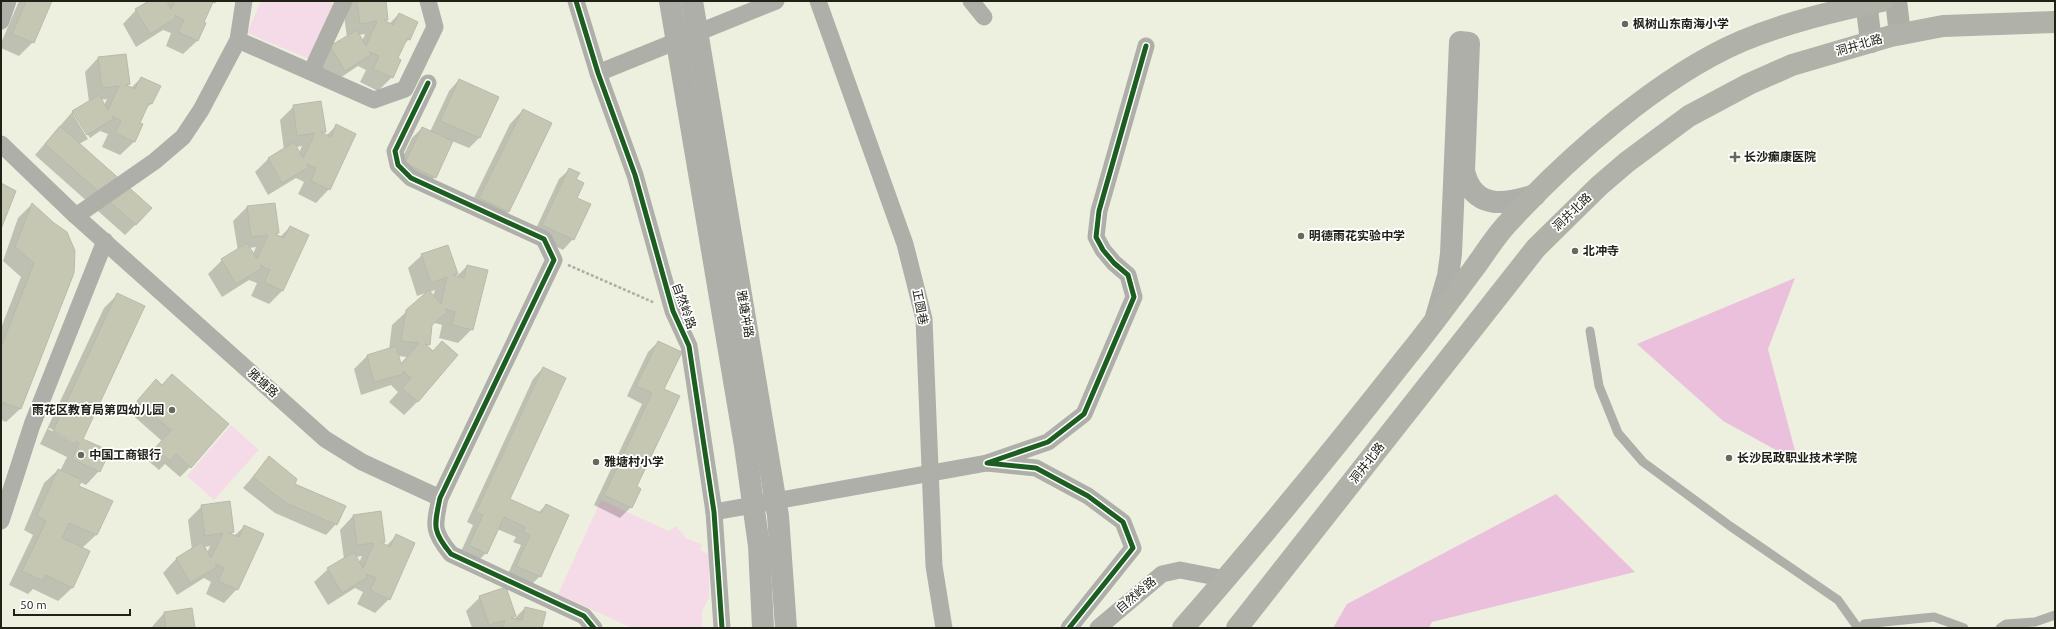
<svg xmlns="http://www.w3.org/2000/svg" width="2056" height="629" viewBox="0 0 2056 629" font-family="Ubuntu,'Noto Sans SC',sans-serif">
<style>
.green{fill:#f5dbe8}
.water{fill:#ebc0dd}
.shadow{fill:#0003;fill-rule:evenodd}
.building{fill:#c5c7b2;stroke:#b9baae}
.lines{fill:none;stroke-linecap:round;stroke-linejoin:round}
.path{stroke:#adafa7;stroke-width:2.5;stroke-dasharray:3 2;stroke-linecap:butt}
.service{stroke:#aeafa9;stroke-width:9}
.minor{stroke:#aeafa9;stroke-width:17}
.tertiary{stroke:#aeafa9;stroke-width:22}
.secondary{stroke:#adafa6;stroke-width:22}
.primary{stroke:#b0b1a8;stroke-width:22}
.cycleway-casing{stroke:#fff;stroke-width:8}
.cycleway{stroke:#1b5e20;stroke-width:5}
.poi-dot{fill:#68695d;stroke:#fff;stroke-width:1.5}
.labels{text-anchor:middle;stroke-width:3.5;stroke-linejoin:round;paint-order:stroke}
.poi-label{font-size:12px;font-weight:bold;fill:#202117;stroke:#fff;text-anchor:start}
.street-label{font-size:12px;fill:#202117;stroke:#fff}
</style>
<rect width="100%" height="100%" fill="#eef0df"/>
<!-- green -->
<g class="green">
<polygon points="261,1 334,1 309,59 247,33"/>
<polygon points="231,425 259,450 214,500 187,476"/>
<polygon points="601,500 669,531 676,526 686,538 703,545 700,550 709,555 709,598 702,611 702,628 632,628 558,594"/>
</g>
<!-- water -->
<g class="water">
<polygon points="1795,278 1768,349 1798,462 1723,421 1637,344"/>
<polygon points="1556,494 1635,572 1432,622 1429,628 1333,628 1347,604"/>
</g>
<!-- shadow -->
<g class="shadow">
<polygon points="19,1 51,1 33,42 19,56 1,48 1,43"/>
<polygon points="151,1 165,1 167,4 168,1 214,1 202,22 197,41 183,54 166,46 171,33 163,30 136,47 123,24 136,10"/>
<path d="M349 1H385L387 19 385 22 389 24 399 14 409 39 403 45 397 59 392 77 378 91 360 82 366 70 358 66 331 84 317 61 331 47 347 38 343 8ZM365 34 362 41 358 35Z"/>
<path d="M98 58 129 84 127 86 131 88 141 78 151 104 145 109 139 123 142 125 134 142 120 155 102 147 108 134 100 131 90 138 75 114H73L88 139 79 144 136 224 125 235 35 155 73 111 89 102 85 72ZM107 99 104 105 100 100Z"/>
<polygon points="459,80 497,97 479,138 469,148 452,141 435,177 425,187 395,173 412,138 422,128 430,132 449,91"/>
<path d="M294 106 324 131 322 134 326 136 336 126 329 189 316 203 298 194 304 182 296 178 268 195 255 172 268 159 284 150 280 120ZM302 146 299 153 296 147Z"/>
<polygon points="523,110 551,124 508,212 495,225 467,212 510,124"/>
<polygon points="570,169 575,180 576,198 573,239 563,250 533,235 559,179"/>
<polygon points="32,204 53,224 20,409 6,422 1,420 1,328 21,277 3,261 18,218"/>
<path d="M274 204 278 233 275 235 280 237 290 227 283 290 269 304 251 296 257 283 249 280 222 297 208 274 222 260 238 251 233 221 247 207ZM256 247 253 254 249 248Z"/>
<path d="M422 255 457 274 454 276 456 277 467 266 472 329 458 343 439 338 442 325 435 323 431 326 429 344 426 347 432 352 442 342 418 401 404 415 389 402 398 392 391 385 361 395 354 369 367 356 389 350 392 325 428 292 417 296 408 268ZM435 290 433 296 429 292ZM398 356 407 357 400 364Z"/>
<path d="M117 295 81 439 99 471 86 485 80 482 78 486 111 501 96 535 82 548 89 551 72 588 58 601 33 589 28 594 9 585 33 535 24 530 44 483 58 470 60 471 67 457 40 444 104 308ZM49 428 75 440V442L48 429Z"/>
<polygon points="658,342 663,389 631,507 620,518 594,505 642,404 627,396 648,352"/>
<polygon points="543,368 509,500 538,513 546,505 568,515 540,576 529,587 507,576 521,545 513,542 516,537 497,529 486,553 476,563 459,556 473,525 467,522 533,379"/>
<polygon points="156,381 190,467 180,477 165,464 159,470 146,459 162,441 128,411"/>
<polygon points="269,458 293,485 336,524 326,535 275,513 243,488"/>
<path d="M202 506 233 532 230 534 234 536 245 526 237 589 224 603 206 594 211 582 204 578 177 595 163 573 176 559 192 550 188 520ZM210 546 207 553 204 547Z"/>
<path d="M353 516 384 541 382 544 386 546 396 536 389 599 375 613 357 604 363 592 355 588 328 605 314 582 328 569 344 559 340 530ZM362 556 359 563 355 557Z"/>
<polygon points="480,597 515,616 512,619 514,619 525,608 541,628 472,628 466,611"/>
<polygon points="164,613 194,628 151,628"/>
</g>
<!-- building -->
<g class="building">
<polygon points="26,1 52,1 34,43 12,34"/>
<polygon points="149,1 166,1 171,9 175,1 216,1 215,3 213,2 204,22 206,23 198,41 178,32 184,20 175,15 176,18 150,34 135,9"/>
<polygon points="357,1 386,1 388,20 384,20 393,25 399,13 418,22 410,40 407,39 398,58 401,60 393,78 373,69 379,56 369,52 371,55 345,71 330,46 357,30 366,46 377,21 360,24"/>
<polygon points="126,54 130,84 126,85 135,89 141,77 161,86 152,104 149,103 140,123 143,124 135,142 115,133 121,121 112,116 113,119 87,135 72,111 99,95 108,110 119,86 102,88 98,57"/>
<polygon points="459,79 499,97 480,138 440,121"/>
<polygon points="321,101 326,132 321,132 331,137 336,124 356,134 330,190 311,181 316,168 307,164 309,167 282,183 268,158 294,142 303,158 315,133 297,136 293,105"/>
<polygon points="523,109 552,123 509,212 479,198"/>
<polygon points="60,126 152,208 136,225 45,144"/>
<polygon points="422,127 453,141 436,178 405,163"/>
<polygon points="569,168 580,173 576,179 584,183 577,198 591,204 574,240 542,225"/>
<polygon points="1,183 16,191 1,229"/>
<polygon points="32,203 54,223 67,232 75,251 74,273 21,409 1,402 1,347 34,263 15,247"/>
<polygon points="275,203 279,233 275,234 284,238 290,226 309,235 283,291 264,282 270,270 260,265 262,268 236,284 221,259 247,243 257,259 268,235 251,237 247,206"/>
<polygon points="448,245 458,274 453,275 464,278 467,265 488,270 473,330 452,325 455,312 445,309 448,311 432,325 430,345 425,344 433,351 442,341 458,355 418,402 402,388 411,378 403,371 404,374 374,382 367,355 396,346 401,364 419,343 401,341 406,310 429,290 441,304 447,277 431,283 421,254"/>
<polygon points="117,293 145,306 83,439 110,451 100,472 72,459 79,443 53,431"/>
<polygon points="658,341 682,352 664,389 680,396 637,486 641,489 632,508 604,495 652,393 636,386"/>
<polygon points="543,367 566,378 510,499 541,513 546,504 569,515 541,577 516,566 530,535 523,532 525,527 504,517 487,554 469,545 483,515 476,512"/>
<polygon points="172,374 229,424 191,468 176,454 170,461 155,448 171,430 137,401 156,379 162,385"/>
<polygon points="269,456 297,479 295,484 346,506 337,525 286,503 253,477"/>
<polygon points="58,469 82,480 79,486 113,501 97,535 69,523 62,538 90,551 73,588 45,575 43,581 22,571 46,521 37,516"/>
<polygon points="230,501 234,532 229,533 239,537 244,525 264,534 238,590 218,581 224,568 215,564 217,567 190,583 176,558 202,542 211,558 223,533 205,536 201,505"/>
<polygon points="381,511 385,542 381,542 390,547 396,534 415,543 390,600 370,590 376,578 366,574 368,577 342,593 327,568 354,552 363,568 374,543 357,545 353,515"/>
<polygon points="506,587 516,616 511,618 522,620 525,607 546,612 542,628 503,628 505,620 489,625 479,596"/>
<polygon points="192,608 195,628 166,628 164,612"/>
</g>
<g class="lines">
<!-- path -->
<polyline class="path" points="568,265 655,303"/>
<!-- service -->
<g class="service">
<polyline points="1590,331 1599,386 1618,433 1643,462 1730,526 1838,600 1858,628"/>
<polyline points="1864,624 1934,617 1964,628"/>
<polyline points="2000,628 2006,624 2035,622 2055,615"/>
</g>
<!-- minor -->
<g class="minor">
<polyline points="576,1 598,73 635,175 673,311 689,346 714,512 722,628"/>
<polyline points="818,1 905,244 924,319 934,566 944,628"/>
<polyline points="971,1 984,17"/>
<polyline points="1,21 8,1"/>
<polyline points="238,40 374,100 405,89 435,27 428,1"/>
<polyline points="311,72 344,1"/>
<polyline points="598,73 776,1"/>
<path d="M428 83 395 151 398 165 411 178 544 239 554 260 440 498C434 526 432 531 451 554L584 616 594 628"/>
<polyline points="1,144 76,216 325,439 362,462 440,498"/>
<polyline points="76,216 155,161 183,137 201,110 238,40 244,1"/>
<polyline points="714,512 987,463"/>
<polyline points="1,521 32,425 105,241"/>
<polyline points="1069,628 1133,548 1123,522 1088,496 1036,468 987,463 1048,442 1084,414 1134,297 1128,275 1114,263 1103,250 1096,237 1099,211 1146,46"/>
<polyline points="1098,628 1162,574 1180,570 1226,579"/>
</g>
<!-- tertiary -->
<g class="tertiary">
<polyline points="670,1 745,446 759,546 763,628"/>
<polyline points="692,1 778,516 786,628"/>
<path d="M1436 317 1448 276 1451 254 1460 42 1469 43 1464 171C1473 210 1505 205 1535 195"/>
</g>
<!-- secondary -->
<g class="secondary">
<polyline points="1866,1 1871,42"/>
<polyline points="1896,1 1900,34"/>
</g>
<!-- primary -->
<g class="primary">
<path d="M1183 628C1261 539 1335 448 1408 355 1430 328 1451 299 1472 271 1484 255 1494 238 1507 224 1567 158 1660 76 1742 41 1788 22 1834 11 1882 1"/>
<polyline points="1237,628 1536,248 1599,186 1627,162 1689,116 1749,84 1792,65 1891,36 1943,26 2055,22"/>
</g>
<!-- cycleway casing -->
<g class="cycleway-casing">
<g id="cycleway">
<polyline points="576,1 598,73 635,175 673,311 689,346 714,512 722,628"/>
<path d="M428 83 395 151 398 165 411 178 544 239 554 260 440 498C434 526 432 531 451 554L584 616 594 628"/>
<polyline points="1069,628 1133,548 1123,522 1088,496 1036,468 987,463 1048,442 1084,414 1134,297 1128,275 1114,263 1103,250 1096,237 1099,211 1146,46"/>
</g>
</g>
<!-- cycleway -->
<use href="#cycleway" class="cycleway"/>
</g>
<!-- markers -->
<g class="poi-dot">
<circle cx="1625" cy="24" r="4"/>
<path d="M1733 151h4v4h4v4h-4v4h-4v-4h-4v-4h4z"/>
<circle cx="1301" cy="236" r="4"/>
<circle cx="1575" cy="251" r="4"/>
<circle cx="172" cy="410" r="4"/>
<circle cx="81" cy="455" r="4"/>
<circle cx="1729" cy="458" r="4"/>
<circle cx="596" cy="462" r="4"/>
</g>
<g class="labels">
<!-- poi labels -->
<g class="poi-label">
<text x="1633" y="28">枫树山东南海小学</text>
<text x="1744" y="161">长沙癫康医院</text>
<text x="1309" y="240">明德雨花实验中学</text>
<text x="1583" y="255">北冲寺</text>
<text x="164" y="414" text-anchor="end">雨花区教育局第四幼儿园</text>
<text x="89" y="459">中国工商银行</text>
<text x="1737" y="462">长沙民政职业技术学院</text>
<text x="604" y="466">雅塘村小学</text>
</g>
<!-- street labels -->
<g class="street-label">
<text transform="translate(1859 45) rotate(-16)" y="4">洞井北路</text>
<text transform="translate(1572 212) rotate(-44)" y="4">洞井北路</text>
<text transform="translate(684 306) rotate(70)" y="4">自然岭路</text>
<text transform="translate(920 307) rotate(79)" y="4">正圆巷</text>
<text transform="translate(745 314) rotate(80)" y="4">雅塘冲路</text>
<text transform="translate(263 383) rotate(42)" y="4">雅塘路</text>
<text transform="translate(1367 463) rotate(-52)" y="4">洞井北路</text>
<text transform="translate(1136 595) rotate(-40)" y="4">自然岭路</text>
</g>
</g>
<!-- border -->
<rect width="2056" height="629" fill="none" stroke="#202117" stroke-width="4"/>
<!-- scale -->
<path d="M14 609v6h116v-6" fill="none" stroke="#202117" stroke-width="2"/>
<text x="20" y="609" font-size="12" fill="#202117" stroke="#ffffff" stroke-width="3" paint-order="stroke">50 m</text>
</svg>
